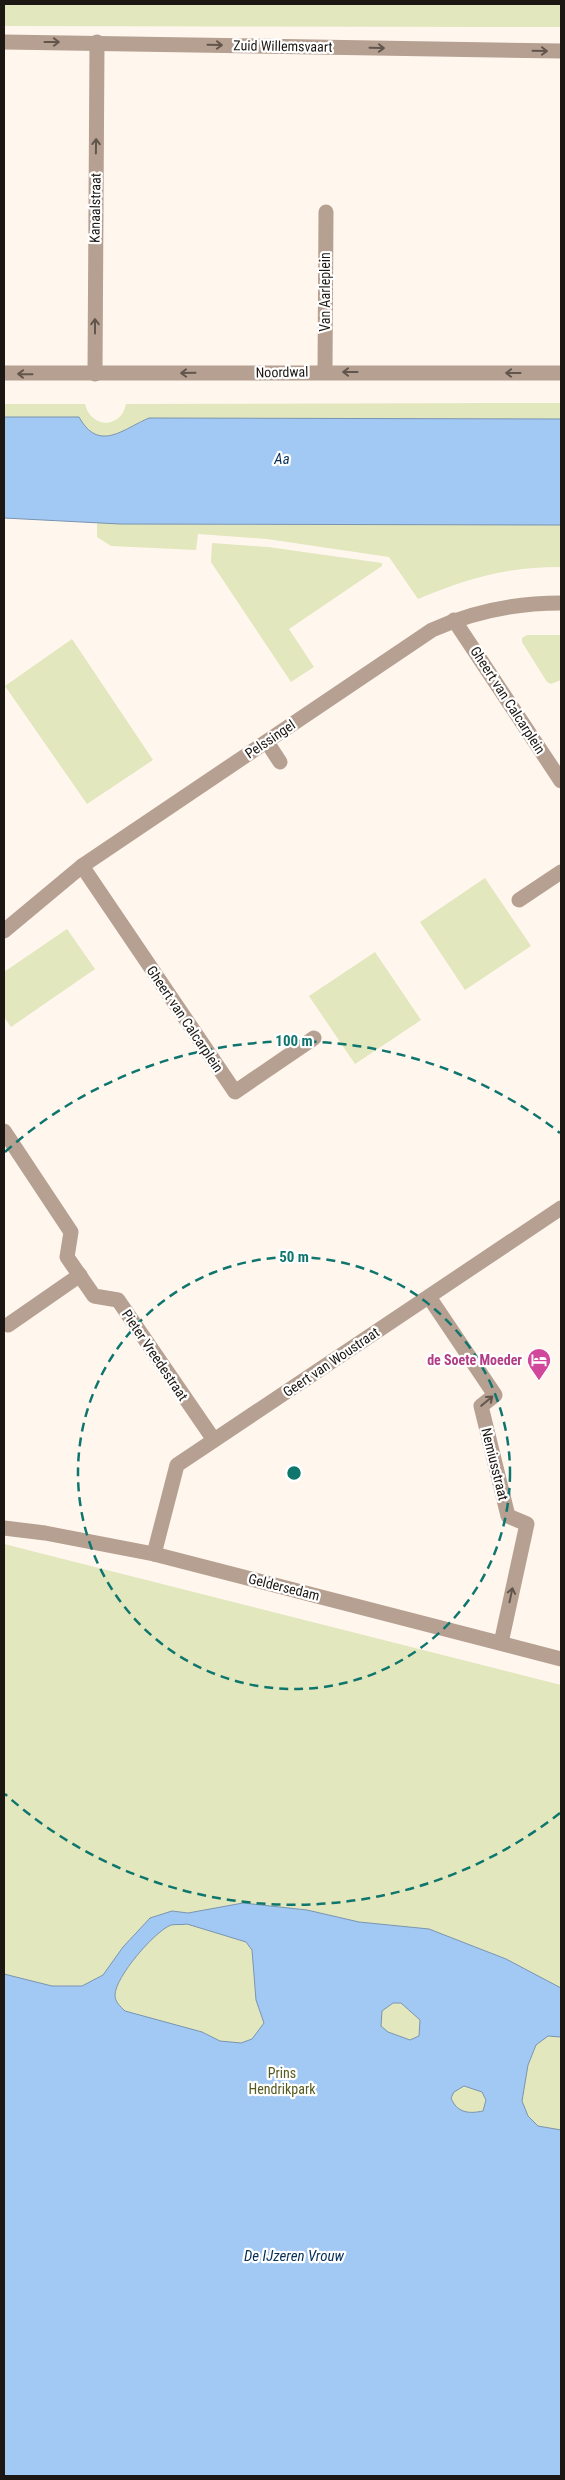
<svg xmlns="http://www.w3.org/2000/svg" width="565" height="2480" viewBox="0 0 565 2480" font-family="'Roboto Condensed',sans-serif">
<style>
.green{fill:#e2e7bd}
.water{fill:#a2c9f3;stroke:#7a94b0;fill-rule:evenodd}
.lines{fill:none;stroke-linecap:round;stroke-linejoin:round}
.street{stroke:#b6a092;stroke-width:15}
.oneway{stroke:#61554c}
.ring{fill:none;stroke:#0f766e;stroke-width:2.5;stroke-dasharray:9 6}
.labels{text-anchor:middle;stroke-width:4.5;stroke-linejoin:round;paint-order:stroke}
.street-label{font-size:14px;fill:#1c1712;stroke:#fff}
.hotel-label{font-size:14px;font-weight:bold;fill:#b23c85;stroke:#fff;text-anchor:end}
.park-label{font-size:14px;fill:#565a1d;stroke:#fff}
.water-label{font-size:15px;font-style:italic;fill:#063057;stroke:#fff}
.centre{fill:#0f766e;stroke:#fff;stroke-width:2.5}
.ring-label{font-size:15px;text-anchor:middle;font-weight:bold;fill:#0f766e;stroke:#fff;stroke-width:4.5;stroke-linejoin:round;paint-order:stroke}
</style>
<rect width="100%" height="100%" fill="#fff6ee"/>
<!-- green -->
<g class="green">
<polygon points="4,4 561,4 561,27 4,26"/>
<path d="M561 403V419L149 418C123 429 99 453 79 417H4V404H85C91 429 121 429 126 404Z"/>
<path d="M97 522 270 525 278 523 561 525V567C506 567 468 578 418 599L389 557 267 539 198 534 196 550 111 546 97 537Z"/>
<polygon points="212,543 268,547 382,563 382,566 289,629 314,667 291,682 211,562"/>
<polygon points="527,635 561,635 561,680 551,684 547,682 522,642 522,638"/>
<polygon points="72,639 153,760 87,804 5,686"/>
<polygon points="485,878 531,946 465,990 420,922"/>
<polygon points="67,929 95,969 11,1027 4,1017 4,972"/>
<polygon points="375,952 421,1020 355,1064 309,996"/>
<polygon points="4,1544 561,1685 561,2476 4,2476"/>
</g>
<!-- water -->
<g class="water">
<path d="M4 417H79C99 453 123 429 149 418L561 419V525L120 524 4 518Z"/>
<path d="M243 1903 307 1910 359 1922 429 1929 506 1959 561 1988V2037L548 2036 536 2045 528 2065 522 2101 528 2116 538 2126 561 2130V2476H4V1974L52 1986H82L103 1975 123 1947 150 1918 172 1911 188 1913ZM187 1924 246 1942 252 1950 256 2000 264 2023 252 2039 241 2043 220 2041 202 2032 125 2011C120 2006 115 2002 115 1995 115 1977 155 1931 171 1925 176 1924 182 1925 187 1924ZM393 2003H401L420 2020 419 2036 410 2040 388 2032 381 2026 382 2011ZM464 2086 482 2092 486 2100 483 2111C469 2114 457 2113 451 2098L454 2092Z"/>
</g>
<g class="lines">
<!-- street -->
<g class="street">
<polyline points="4,42 561,51"/>
<polyline points="325,372 326,212"/>
<polyline points="4,373 561,373"/>
<polyline points="95,374 97,42"/>
<polyline points="454,620 561,781"/>
<polyline points="267,742 280,762"/>
<polyline points="82,866 235,1092 314,1038"/>
<polyline points="519,900 561,872"/>
<path d="M4 931 82 866 432 630C474 611 516 603 561 603"/>
<polyline points="4,1131 71,1232 67,1257 94,1296 118,1300 214,1440"/>
<polyline points="429,1297 495,1395 481,1406 508,1516 527,1524 501,1643"/>
<polyline points="8,1325 80,1275"/>
<polyline points="4,1528 45,1533 154,1554 561,1659"/>
<polyline points="154,1554 177,1465 561,1208"/>
</g>
</g>
<!-- one-way arrows -->
<defs><path id="oneway-shaft" d="M-6 0H5M1.5-3L5.5 0L1.5 3" fill="none" stroke-width="1.6" stroke-linecap="round" stroke-linejoin="round" transform="scale(1.25)"/></defs>
<g class="oneway">
<use href="#oneway-shaft" transform="translate(52 42)"/>
<use href="#oneway-shaft" transform="translate(215 45) rotate(1)"/>
<use href="#oneway-shaft" transform="translate(377 48) rotate(1)"/>
<use href="#oneway-shaft" transform="translate(540 51) rotate(1)"/>
<use href="#oneway-shaft" transform="translate(96 146) rotate(-89)"/>
<use href="#oneway-shaft" transform="translate(95 326) rotate(-90)"/>
<use href="#oneway-shaft" transform="translate(350 372) rotate(-180)"/>
<use href="#oneway-shaft" transform="translate(188 373) rotate(179)"/>
<use href="#oneway-shaft" transform="translate(513 373) rotate(-180)"/>
<use href="#oneway-shaft" transform="translate(25 374) rotate(-179)"/>
<use href="#oneway-shaft" transform="translate(487 1401) rotate(-40)"/>
<use href="#oneway-shaft" transform="translate(511 1595) rotate(-78)"/>
</g>
<!-- distance rings -->
<g class="ring">
<circle cx="294" cy="1473" r="216"/>
<path d="M560 1813A432 432 0 0 1 5 1794M5 1152A432 432 0 0 1 560 1133"/>
</g>
<!-- icons -->
<defs>
<g id="hotel-pin" transform="scale(1.25)"><path d="M0 17L-7.5 6A9.5 9.5 0 1 1 7.5 6Z" fill="#d1479c" stroke="#fff"/><path d="M-6-4.5h1.5V1H6V5H4.5V3h-9V5H-6ZM-4 0a1.8 1.8 0 1 1 3.6 0ZM.5 0V-2.5h3Q6-2.5 6 0Z" fill="#fff"/></g>
</defs>
<g fill-rule="evenodd">
<use href="#hotel-pin" x="539" y="1360"/>
</g>
<g class="labels">
<!-- street labels -->
<g class="street-label">
<text transform="translate(283 46) rotate(1)" y="5">Zuid Willemsvaart</text>
<text transform="translate(95 208) rotate(-89)" y="5">Kanaalstraat</text>
<text transform="translate(325 292) rotate(-90)" y="5">Van Aarleplein</text>
<text transform="translate(282 372) rotate(-1)" y="5">Noordwal</text>
<text transform="translate(508 700) rotate(57)" y="5">Gheert van Calcarplein</text>
<text transform="translate(270 739) rotate(-34)" y="5">Pelssingel</text>
<text transform="translate(185 1019) rotate(56)" y="5">Gheert van Calcarplein</text>
<text transform="translate(155 1355) rotate(56)" y="5">Pieter Vreedestraat</text>
<text transform="translate(331 1362) rotate(-34)" y="5">Geert van Woustraat</text>
<text transform="translate(495 1464) rotate(76)" y="5">Nemiusstraat</text>
<text transform="translate(284 1587) rotate(14)" y="5">Geldersedam</text>
</g>
<!-- hotel labels -->
<g class="hotel-label">
<text x="522" y="1365">de Soete Moeder</text>
</g>
<!-- park labels -->
<g class="park-label">
<text x="282" y="2078">Prins<tspan x="282" dy="16">Hendrikpark</tspan></text>
</g>
<!-- water labels -->
<g class="water-label">
<text x="282" y="464">Aa</text>
<text x="294" y="2261">De IJzeren Vrouw</text>
</g>
</g>
<circle cx="294" cy="1473" r="8" class="centre"/>
<g class="ring-label">
<text x="294" y="1046">100 m</text>
<text x="294" y="1262">50 m</text>
</g>
<!-- border -->
<rect width="565" height="2480" fill="none" stroke="#1c1712" stroke-width="10"/>
</svg>
